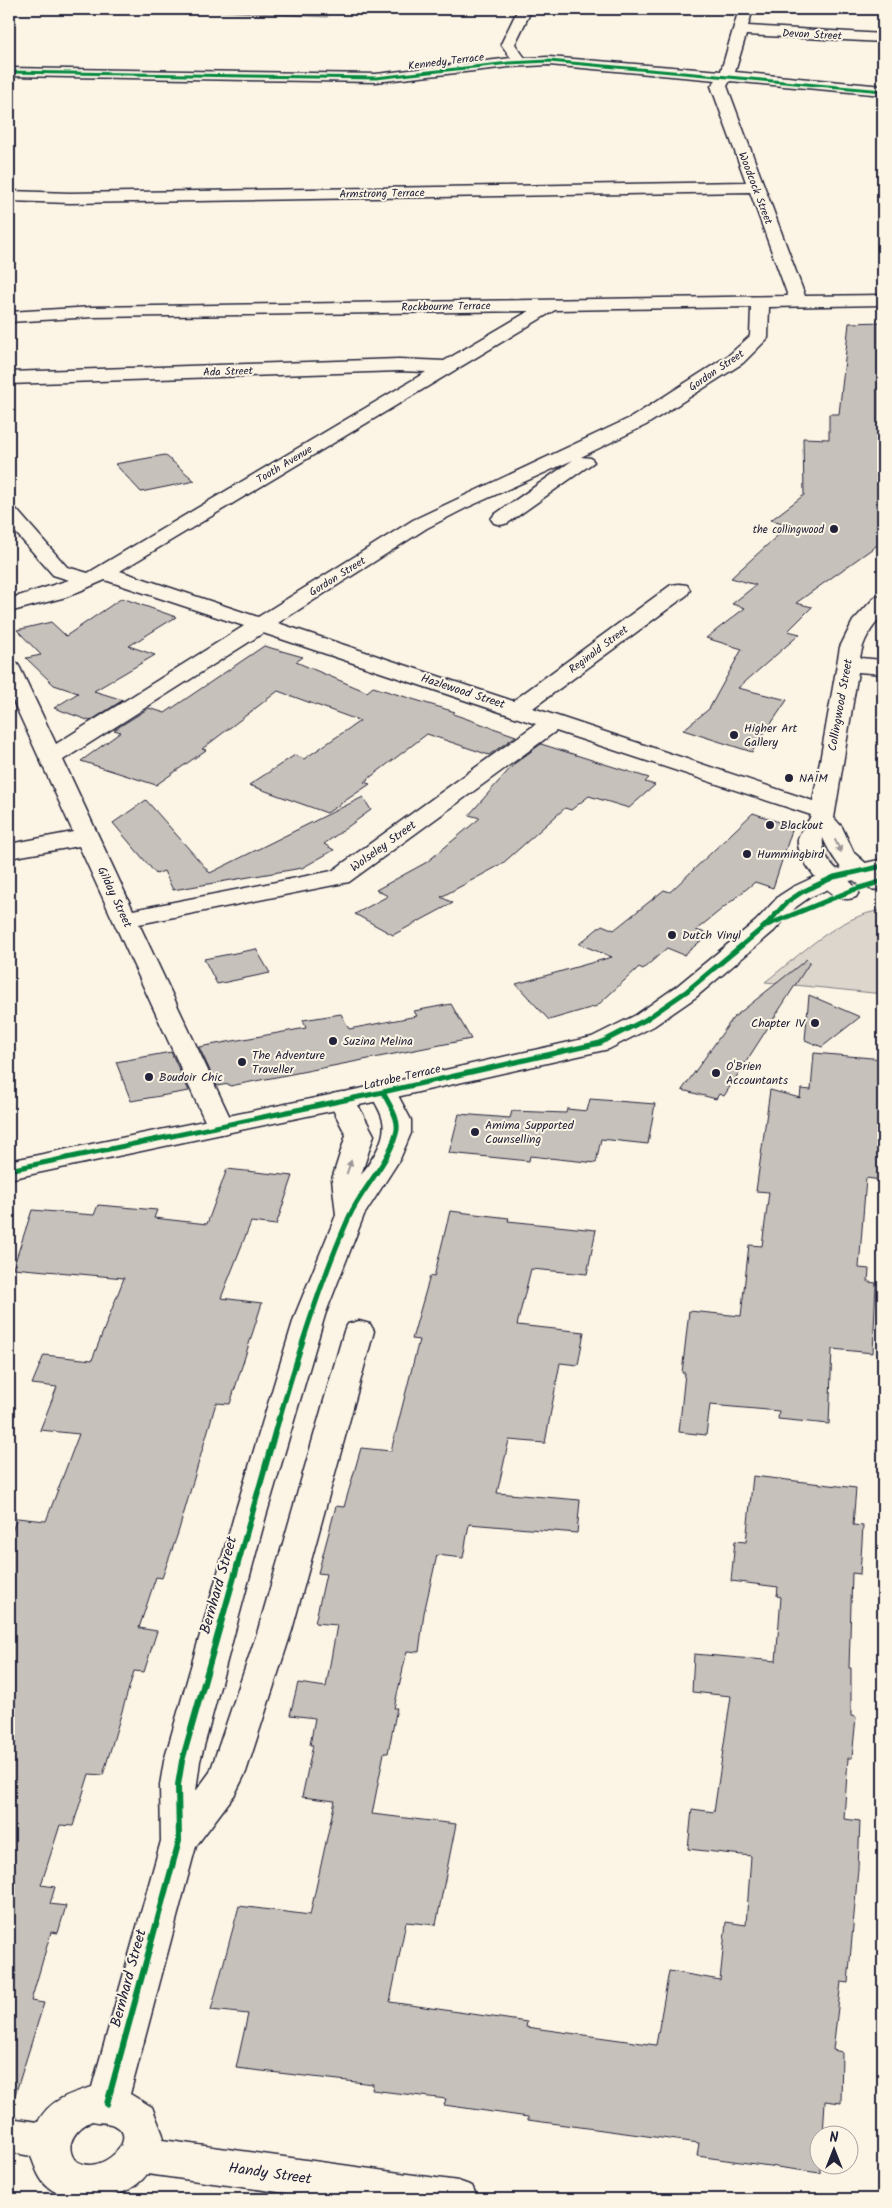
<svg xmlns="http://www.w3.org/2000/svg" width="892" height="2208" viewBox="0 0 892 2208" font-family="Kalam,sans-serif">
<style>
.green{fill:#dcd6cc;stroke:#7f7c84}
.building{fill:#c6c1bb;stroke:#22223b}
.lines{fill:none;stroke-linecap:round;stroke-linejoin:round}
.minor-casing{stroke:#22223b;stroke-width:3}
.major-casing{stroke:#22223b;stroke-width:3}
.minor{fill:#fcf5e5;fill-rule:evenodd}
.major{fill:#fcf5e5;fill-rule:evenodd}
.cycleway-far2-casing{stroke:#fcf5e5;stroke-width:5}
.cycleway-far1-casing{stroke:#fcf5e5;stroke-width:8}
.cycleway-casing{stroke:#fcf5e5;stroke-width:9}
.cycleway-far2{stroke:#00873e;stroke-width:3}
.cycleway-far1{stroke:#00873e;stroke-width:5}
.cycleway{stroke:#00873e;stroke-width:6}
.oneway{fill:#9a9698}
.poi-dot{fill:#22223b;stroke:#fcf5e5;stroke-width:2}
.labels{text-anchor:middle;stroke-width:4;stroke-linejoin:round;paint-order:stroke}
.far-street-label{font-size:11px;fill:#22223b;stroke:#fcf5e5}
.far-poi-label{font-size:11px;fill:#22223b;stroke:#fcf5e5;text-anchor:end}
.street-label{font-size:12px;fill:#22223b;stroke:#fcf5e5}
.poi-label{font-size:12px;fill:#22223b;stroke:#fcf5e5;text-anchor:start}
.near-street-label{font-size:15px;fill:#22223b;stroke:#fcf5e5}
</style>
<rect width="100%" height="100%" fill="#fcf5e5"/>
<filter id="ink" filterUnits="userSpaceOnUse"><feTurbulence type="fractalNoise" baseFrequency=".02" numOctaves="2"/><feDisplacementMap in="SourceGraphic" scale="10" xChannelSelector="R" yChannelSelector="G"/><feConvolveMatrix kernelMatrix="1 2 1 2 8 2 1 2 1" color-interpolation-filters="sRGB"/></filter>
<g filter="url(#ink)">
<!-- green -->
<g class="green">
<polygon points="185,9 332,9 327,17"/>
<path d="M883 910V994L765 982C799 956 839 915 883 910Z"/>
</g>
<!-- building -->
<g class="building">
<polygon points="883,322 883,541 796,603 812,607 788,631 800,634 738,688 787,700 752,752 683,730 709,709 742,649 706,638 745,608 732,604 756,585 731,578 787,527 785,527 787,524 771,520 804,495 803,438 829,439 829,414 839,414 849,323"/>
<polygon points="165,455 195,481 141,492 115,464"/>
<polygon points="122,598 176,617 129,646 155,655 94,691 123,700 90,721 54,708 78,693 54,685 26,658 41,655 17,630 51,622 66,636"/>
<polygon points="264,646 303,657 296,662 367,692 373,687 455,712 453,714 516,736 489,755 427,734 364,782 370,784 327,813 249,785 295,755 304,759 360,721 278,691 202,749 206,750 156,785 81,761 121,732 114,730 149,708 165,713"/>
<polygon points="541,744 649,778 645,782 655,785 629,808 589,796 571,810 565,808 502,864 441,897 453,903 393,935 355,914 388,896 376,890 427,862 480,818 469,815 514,764"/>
<polygon points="363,797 371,810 324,844 334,850 302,868 173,890 164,871 156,874 113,823 146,800 210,873"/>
<polygon points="753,813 793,827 773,888 755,882 696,930 709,934 684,955 667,948 643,969 639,967 597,1006 549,1020 516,984 612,957 579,944 602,925 614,930 664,890 670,892"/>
<polygon points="256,949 270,973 217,984 204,959"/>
<polygon points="807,959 810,962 724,1096 719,1094 716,1099 682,1090 733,1018"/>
<polygon points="809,995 860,1017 822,1047 805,1040"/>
<polygon points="451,1004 471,1039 230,1086 229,1084 217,1086 199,1047 306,1028 303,1020 341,1014 349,1029 417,1016 414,1011"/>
<polygon points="171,1052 189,1091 131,1101 116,1062"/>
<polygon points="814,1053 883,1059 883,1147 881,1180 866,1178 859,1268 869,1269 868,1282 876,1283 873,1353 832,1349 829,1424 778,1419 779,1411 710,1405 706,1435 679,1432 685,1373 682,1373 689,1311 741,1316 749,1245 762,1246 769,1192 756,1191 770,1090 800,1098 801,1089 811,1090"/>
<polygon points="590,1099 655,1104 648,1144 601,1139 596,1163 530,1156 529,1161 449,1153 459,1114 510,1118 512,1111 566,1113 567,1109 587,1111"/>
<polygon points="227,1169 293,1176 276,1225 251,1222 221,1298 262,1303 230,1404 216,1403 178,1533 162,1578 156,1577 139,1628 157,1631 144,1672 134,1671 103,1775 89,1774 73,1826 60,1825 41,1885 55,1887 50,1904 66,1906 58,1933 51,1932 31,2001 44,2003 15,2095 9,2094 9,1539 17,1518 46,1521 79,1434 40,1430 57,1387 32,1384 44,1355 92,1360 124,1278 13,1268 32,1210 94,1215 98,1205 157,1210 154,1218 207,1224"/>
<polygon points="450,1211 509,1218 508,1221 596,1230 587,1274 531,1269 517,1325 584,1332 578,1365 560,1363 545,1443 509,1440 497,1493 580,1500 577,1533 469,1524 463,1558 437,1555 424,1613 419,1652 407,1651 394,1708 397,1708 388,1753 384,1753 372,1814 456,1824 436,1925 406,1922 390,2002 527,2022 526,2027 656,2045 669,1971 720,1980 726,1922 746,1925 751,1856 688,1849 692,1809 714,1812 731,1696 692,1692 694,1654 776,1661 781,1597 777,1596 778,1587 731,1581 735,1541 746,1542 753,1476 856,1488 853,1525 863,1526 860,1574 852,1573 849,1668 851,1668 851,1716 856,1717 852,1758 848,1758 844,1819 860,1821 858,1869 848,1983 841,1982 833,2050 842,2052 841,2103 825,2101 823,2136 820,2136 820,2173 697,2156 699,2143 528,2120 528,2117 444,2105 446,2099 372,2090 373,2084 236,2068 248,2014 211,2010 239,1906 310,1915 335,1801 302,1797 313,1745 310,1745 315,1718 290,1715 298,1683 326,1687 337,1625 315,1623 326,1574 318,1573 336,1506 344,1507 361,1448 391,1451 419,1340 412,1339 430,1276 434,1277"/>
</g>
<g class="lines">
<!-- minor casing -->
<g class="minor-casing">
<g id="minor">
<path d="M518 9H532L515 44 525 58 549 57 721 71 739 9H753L748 26 883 34V42L746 35 735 72 883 86V95L730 81 727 86 805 296 883 295V305L769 307 768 338 743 363 646 425 581 457 591 458 594 462 508 523 501 525 494 523 491 519 494 515 573 460 466 508 427 528 278 623 513 701 671 585 679 584 687 585 690 590 687 595 533 708 813 801 840 647 853 621 875 597 883 596V615C871 628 863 640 860 658L883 660V674L858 672 834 818 842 827 854 853 883 878V888C859 898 831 858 823 838 820 864 847 874 859 892L856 897C850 899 846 900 840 898 825 892 795 857 798 839 800 830 808 824 811 815L556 731 349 882 139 924 234 1126 230 1132 220 1134 210 1132 79 846 9 858V844L73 832 9 692V661L17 663 20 668 56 744 244 626 105 580 66 597 9 612V599L69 580 53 575 9 525V507L16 509 67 567 88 573 426 372 399 371 9 384V372L399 359 444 361 529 311 93 317 9 322V312L93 307 788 296 750 192 70 203 9 201V191L70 193 746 182 711 86 716 80 549 65 509 67 376 82 9 76V68L376 74 511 58 501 44ZM751 307 750 336 729 355 632 417 413 520 258 617 120 571 555 310ZM263 633 536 724 332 871 133 910 63 760Z"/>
<path d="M383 1084 393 1086 411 1120V1133L400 1159 364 1215 325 1315 266 1516 200 1761 196 1791 210 1772 258 1630 344 1331 348 1324 359 1321 370 1324 374 1331 292 1630 246 1772 235 1794 196 1846 130 2094 152 2107 163 2135 162 2140 458 2181 472 2186 478 2199H329L147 2174C128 2201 74 2208 48 2187 39 2180 35 2167 31 2156L9 2152V2118L38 2122C49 2100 69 2094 92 2087L161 1841 160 1785 164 1761 234 1516 295 1315 336 1215 332 1179 346 1135 328 1100 332 1094 342 1092 352 1094 374 1135 361 1175C371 1161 387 1139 383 1121 381 1111 374 1101 369 1092L373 1086ZM92 2121C101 2123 115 2122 121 2130 133 2146 96 2177 75 2160 63 2145 77 2127 92 2121Z"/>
</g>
</g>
<!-- major casing -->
<g class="major-casing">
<polygon id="major" points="883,859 883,873 842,883 810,897 796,907 774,931 696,997 654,1026 609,1049 383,1100 9,1179 9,1161 383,1084 592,1037 636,1015 677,986 756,921 779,896 793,887 825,872"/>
</g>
<!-- minor -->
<use href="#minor" class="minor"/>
<!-- major -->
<use href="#major" class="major"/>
<!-- cycleway-far2 casing -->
<g class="cycleway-far2-casing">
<polyline id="cycleway-far2" points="9,72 376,78 509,63 549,61 883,91"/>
</g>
<!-- cycleway-far1 casing -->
<g class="cycleway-far1-casing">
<g id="cycleway-far1">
<polyline points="765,926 853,890 883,881"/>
<polyline points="9,1170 383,1092 600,1043 645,1020 687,991 765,926 787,902 802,892 834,877 883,866"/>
<path d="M279 1420C299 1351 320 1283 349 1217 362 1188 387 1166 396 1134 401 1120 389 1105 383 1092"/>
</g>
</g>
<!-- cycleway casing -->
<g class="cycleway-casing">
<polyline id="cycleway" points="107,2104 179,1841 178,1785 182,1761 279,1418"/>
</g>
<!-- cycleway-far2 -->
<use href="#cycleway-far2" class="cycleway-far2"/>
<!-- cycleway-far1 -->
<use href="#cycleway-far1" class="cycleway-far1"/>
<!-- cycleway -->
<use href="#cycleway" class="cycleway"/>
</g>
<!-- one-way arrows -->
<defs><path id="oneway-solid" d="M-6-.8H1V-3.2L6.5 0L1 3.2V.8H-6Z" transform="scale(1.25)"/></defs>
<g class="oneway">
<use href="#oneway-solid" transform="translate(838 846) rotate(64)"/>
<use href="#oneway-solid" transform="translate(349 1167) rotate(-71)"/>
</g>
</g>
<!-- markers -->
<g class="poi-dot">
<circle cx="834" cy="529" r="5"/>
<circle cx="734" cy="735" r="5"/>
<circle cx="789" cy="778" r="5"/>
<circle cx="770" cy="825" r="5"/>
<circle cx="747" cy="854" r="5"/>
<circle cx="672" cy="935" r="5"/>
<circle cx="815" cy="1023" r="5"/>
<circle cx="333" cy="1041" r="5"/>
<circle cx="242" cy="1062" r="5"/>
<circle cx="716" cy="1073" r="5"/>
<circle cx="149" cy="1077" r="5"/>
<circle cx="475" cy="1132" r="5"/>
</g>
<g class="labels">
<!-- far-street labels -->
<g class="far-street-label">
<text transform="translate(812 34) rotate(3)" y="4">Devon Street</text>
<text transform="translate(446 61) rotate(-7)" y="4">Kennedy Terrace</text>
<text transform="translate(756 188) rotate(69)" y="4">Woodcock Street</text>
<text transform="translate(382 193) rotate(-1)" y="4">Armstrong Terrace</text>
<text transform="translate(446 306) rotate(-1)" y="4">Rockbourne Terrace</text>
<text transform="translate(716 370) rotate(-34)" y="4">Gordon Street</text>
<text transform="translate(228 371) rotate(-2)" y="4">Ada Street</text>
<text transform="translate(284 464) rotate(-31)" y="4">Tooth Avenue</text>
<text transform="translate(337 576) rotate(-32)" y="4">Gordon Street</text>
<text transform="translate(598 649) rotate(-37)" y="4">Reginald Street</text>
</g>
<!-- far-poi labels -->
<g class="far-poi-label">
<text x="824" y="533">the collingwood</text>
</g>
<!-- street labels -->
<g class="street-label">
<text transform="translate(463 691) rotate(18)" y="4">Hazlewood Street</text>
<text transform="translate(840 705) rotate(-80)" y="4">Collingwood Street</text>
<text transform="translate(383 846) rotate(-36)" y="4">Wolseley Street</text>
<text transform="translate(115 897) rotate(65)" y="4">Gilday Street</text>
<text transform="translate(402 1077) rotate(-13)" y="4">Latrobe Terrace</text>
</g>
<!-- poi labels -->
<g class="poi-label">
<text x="744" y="732">Higher Art<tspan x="744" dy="14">Gallery</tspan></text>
<text x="799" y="782">NAÏM</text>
<text x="780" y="829">Blackout</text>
<text x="757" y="858">Hummingbird</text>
<text x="682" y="939">Dutch Vinyl</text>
<text x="805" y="1027" text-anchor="end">Chapter IV</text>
<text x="343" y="1045">Suzina Melina</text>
<text x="252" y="1059">The Adventure<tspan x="252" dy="14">Traveller</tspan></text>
<text x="726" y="1070">O'Brien<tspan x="726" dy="14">Accountants</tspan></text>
<text x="159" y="1081">Boudoir Chic</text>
<text x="485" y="1129">Amima Supported<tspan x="485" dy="14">Counselling</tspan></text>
</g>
<!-- near-street labels -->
<g class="near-street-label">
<text transform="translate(218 1585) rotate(-74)" y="5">Bernhard Street</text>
<text transform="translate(128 1978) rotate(-75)" y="5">Bernhard Street</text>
<text transform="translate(270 2173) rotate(8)" y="5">Handy Street</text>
</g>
</g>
<!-- margin -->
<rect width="892" height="2208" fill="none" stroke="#fcf5e5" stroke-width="30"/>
<rect x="15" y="15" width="862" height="2178" fill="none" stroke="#22223b" stroke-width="2" filter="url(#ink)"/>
<!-- north arrow -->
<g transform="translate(834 2150)"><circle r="24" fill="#fcf5e5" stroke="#a5a1a1"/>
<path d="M0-4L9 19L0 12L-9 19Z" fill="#22223b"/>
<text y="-8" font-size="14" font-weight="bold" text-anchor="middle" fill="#22223b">N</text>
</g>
</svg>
